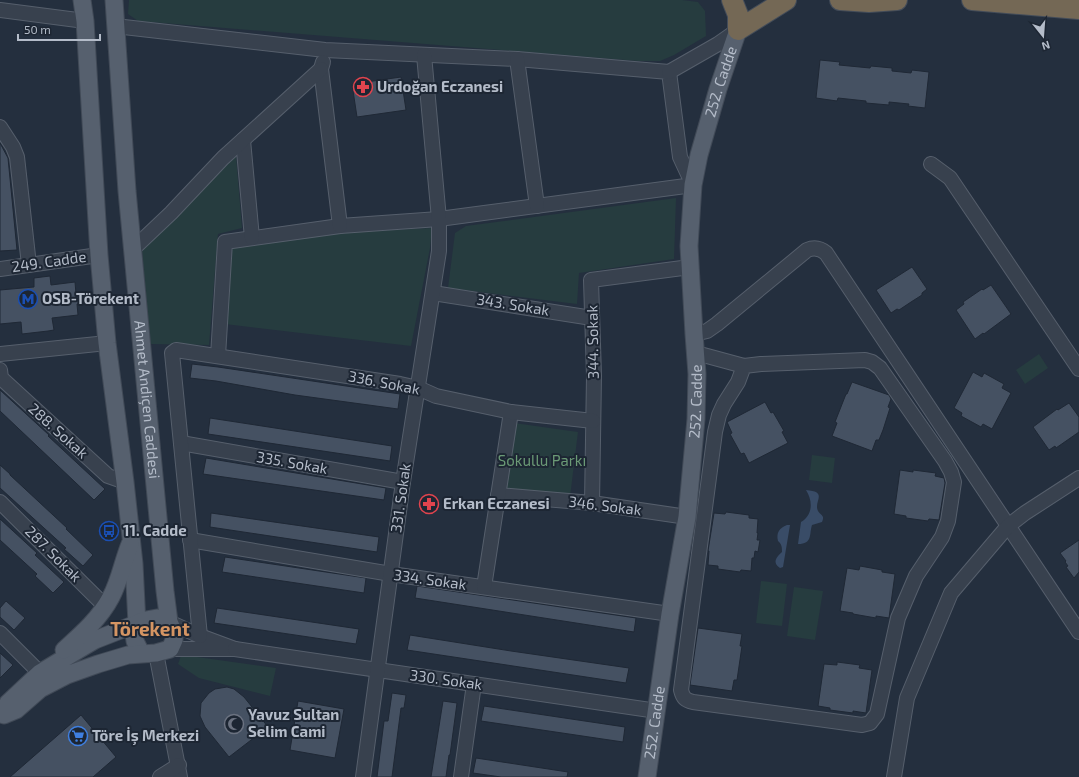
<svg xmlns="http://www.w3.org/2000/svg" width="1079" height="777" viewBox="0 0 1079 777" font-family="'Exo 2',sans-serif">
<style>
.green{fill:#263c3f}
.water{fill:#394c67}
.building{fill:#455162;stroke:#1f2835}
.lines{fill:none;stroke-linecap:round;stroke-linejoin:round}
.minor-casing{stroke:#565f6c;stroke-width:16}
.major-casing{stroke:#414a57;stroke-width:19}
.highway-casing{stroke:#434c59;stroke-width:22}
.minor{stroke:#38414e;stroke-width:14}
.major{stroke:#56606e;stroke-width:17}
.highway{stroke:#746855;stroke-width:20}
.labels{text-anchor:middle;stroke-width:4;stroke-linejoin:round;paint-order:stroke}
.street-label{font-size:15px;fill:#b4bcc9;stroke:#1d2633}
.poi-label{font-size:15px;font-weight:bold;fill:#b4bcc9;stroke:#1d2633;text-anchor:start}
.park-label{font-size:15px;fill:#6b9a76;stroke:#1d2633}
.district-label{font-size:19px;font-weight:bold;fill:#d59563;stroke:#1d2633}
</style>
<rect width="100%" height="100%" fill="#242f3e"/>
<!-- green -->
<g class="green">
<polygon points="129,0 682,0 698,2 705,11 706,36 674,55 660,61 638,61 138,21 128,14"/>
<polygon points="236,156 242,228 218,234 209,345 150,344 142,250"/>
<polygon points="676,198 674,259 579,273 577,304 448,288 455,233 466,226"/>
<polygon points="432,228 430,248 411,346 225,324 232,246 346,232"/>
<polygon points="1039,354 1048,368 1025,384 1016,370"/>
<polygon points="514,423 578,432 570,497 505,489"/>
<polygon points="812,455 835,458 832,483 809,480"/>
<polygon points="761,581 787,584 782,626 756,623"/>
<polygon points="794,587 823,591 815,640 787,636"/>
<polygon points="182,653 197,657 276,668 270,696 199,678 178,664"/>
</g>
<!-- water -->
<g class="water">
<path d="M806 490C829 492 813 501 818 511 821 516 825 515 822 522L812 525C809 534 813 544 798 544L801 522C813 515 813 501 806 490Z"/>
<path d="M787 525H790L783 567 780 568C772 563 776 557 782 552 782 548 782 544 778 541 776 533 779 528 787 525Z"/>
</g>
<!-- building -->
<g class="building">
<polygon points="820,60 840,62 839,65 870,68 871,66 892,68 892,71 911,73 912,70 929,72 925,108 908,106 909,104 889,102 889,105 866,103 866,101 838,98 837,101 816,98"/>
<polygon points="401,77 406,110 357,117 352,84"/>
<polygon points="0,143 8,158 17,250 0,251"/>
<polygon points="912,267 927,289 922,293 922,295 911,302 899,310 897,309 891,313 876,290"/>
<polygon points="50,276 51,285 75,282 76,294 84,293 85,303 77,304 78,315 52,318 54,330 48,331 22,334 21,322 0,324 0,290 34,287 34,278"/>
<polygon points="991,285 1011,314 984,334 983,333 975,339 956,310 964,304 963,302 982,289 983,290"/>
<polygon points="192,364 218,367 400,394 398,409 295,395 216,381 190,378"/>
<polygon points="973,372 982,377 984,373 1004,384 1002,388 1011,393 992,429 983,424 981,427 961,416 962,413 954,408"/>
<polygon points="852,382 889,395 891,399 888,407 890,408 883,430 879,440 876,440 872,451 832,436 837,423 835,422 846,394 847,394"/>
<polygon points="0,390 49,435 48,436 105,489 94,500 0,411"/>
<polygon points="765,402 771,413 773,412 784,431 782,432 788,443 749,463 744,453 741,454 730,434 732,433 727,422"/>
<polygon points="1069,403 1079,417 1079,432 1056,448 1055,446 1049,450 1033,427 1057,409 1058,410"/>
<polygon points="210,418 392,446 390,461 208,434"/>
<polygon points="206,458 386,488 384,500 203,474"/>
<polygon points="0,465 10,474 10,475 67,528 66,529 93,555 83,566 64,549 66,548 0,488"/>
<polygon points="900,470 913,472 913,470 936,473 935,476 944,478 945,483 939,520 929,519 928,521 906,518 906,516 894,514"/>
<polygon points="726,512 749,515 749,518 758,519 757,533 758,533 757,540 760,540 758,552 755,551 754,558 752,558 751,571 741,570 740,572 718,569 718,566 708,565 709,551 708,551 714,513 725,514"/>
<polygon points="211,513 379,537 377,552 210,527"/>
<polygon points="0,519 37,553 35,555 64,582 53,593 35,576 37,574 0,540"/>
<polygon points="1079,540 1079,572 1074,578 1066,567 1068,566 1065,562 1066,561 1060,553"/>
<polygon points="225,557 366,578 364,593 222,572"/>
<polygon points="860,566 882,570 882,572 895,574 889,618 876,616 876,618 853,614 853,613 840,611 847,568 859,570"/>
<polygon points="417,586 636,618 634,632 415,598"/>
<polygon points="6,601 25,618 14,630 0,617 0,608"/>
<polygon points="217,608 359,629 356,644 214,623"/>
<polygon points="698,628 742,634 740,646 742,646 737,680 734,680 732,691 690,685"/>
<polygon points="410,635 511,651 629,668 626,683 407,650"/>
<polygon points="0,653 13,665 0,678"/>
<polygon points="837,662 860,665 859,668 872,670 866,713 853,711 853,713 830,710 830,708 818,706 824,664 837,665"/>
<polygon points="227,687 234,689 244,697 268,727 229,757 205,727 200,716 201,703 209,693 215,689"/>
<polygon points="392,693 406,695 404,708 401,708 392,777 377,777 384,721 388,721"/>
<polygon points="298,701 344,709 335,758 290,750"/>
<polygon points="443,701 457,703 450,755 449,755 446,777 431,777"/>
<polygon points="484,706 625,727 623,742 481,721"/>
<polygon points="81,715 116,757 93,777 10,777"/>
<polygon points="476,758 568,772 567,777 501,777 473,773"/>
</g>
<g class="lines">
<!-- minor casing -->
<g class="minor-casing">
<g id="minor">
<polyline points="0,10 85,21"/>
<polyline points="115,26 325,50 517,59 669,72 680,157 693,185 439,219 340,226 225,242 218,356"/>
<polyline points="517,59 537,206"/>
<polyline points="323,62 321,69 340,226"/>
<polyline points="669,72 718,44 738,30"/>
<polyline points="0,127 13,147 17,157 29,265"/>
<polyline points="243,140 252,238"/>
<polyline points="931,164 950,178 1079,369"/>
<polyline points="133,249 171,213 223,158 321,69"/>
<polyline points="0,269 99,255"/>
<polyline points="433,293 592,318"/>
<path d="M694 334 707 331 717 324 807 250C814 247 820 248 826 253L1079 632"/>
<path d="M696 353 744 366 761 364 865 360 872 362 880 368 945 461 951 472 954 482 948 521 942 537 916 576 898 618 877 714 870 723 862 725 693 702C685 700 683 698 681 690L715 432 719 415 724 404 738 382 744 366"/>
<polyline points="0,354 107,343"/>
<polyline points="0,370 1,378 108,476 125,482"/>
<polyline points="181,443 403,482"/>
<polyline points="498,495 592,503 687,517"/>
<polyline points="0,502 105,606"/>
<polyline points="592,503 594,376 591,280 690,267"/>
<polyline points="190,540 391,574 670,614"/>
<polyline points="484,587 511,412"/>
<polyline points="169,622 200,636 235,649 170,649"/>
<polyline points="0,633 40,673"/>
<polyline points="200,636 172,353 176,350 400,384 418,388 436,396 511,412 593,421"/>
<polyline points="235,649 657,711"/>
<polyline points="156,653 180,777"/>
<polyline points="160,777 179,765"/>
<polyline points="363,777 403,482 439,251 439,219 424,55"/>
<polyline points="461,777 474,684"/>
<polyline points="894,777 907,698 951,593 1008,526 1025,513 1079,478"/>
</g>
</g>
<!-- major casing -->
<g class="major-casing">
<g id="major">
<polyline points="82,0 85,21 99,255 107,343 125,482 134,564 137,624 134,634 135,641 141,653"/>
<path id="s1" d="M114 0 127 191 165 591 169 622 174 633V640L170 649 156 653 128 655 98 664 67 675 40 689 16 710 4 715 8 703 40 673 83 647 95 640 146 620 157 618 169 622"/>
<path d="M64 650C82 634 100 618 111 597 120 580 123 561 130 544"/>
<path id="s2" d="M647 777 670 614 687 517 696 419 697 374 694 334 689 246 693 185 699 155 718 89 738 30"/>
</g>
</g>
<!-- highway casing -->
<g class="highway-casing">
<g id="highway">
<polyline points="732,0 738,15 738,30 786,0"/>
<polyline points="840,0 869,2 897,0"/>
<polyline points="972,0 1079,9"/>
</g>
</g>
<!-- minor -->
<use href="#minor" class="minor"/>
<!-- major -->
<use href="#major" class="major"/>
<!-- highway -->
<use href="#highway" class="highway"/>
</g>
<!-- icons -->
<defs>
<g id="pharmacy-ring" transform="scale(1)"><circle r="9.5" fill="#1d2633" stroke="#e0444e" stroke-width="1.5"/><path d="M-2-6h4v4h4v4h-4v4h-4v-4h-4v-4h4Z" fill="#e0444e"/></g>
<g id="metro-ring" transform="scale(1)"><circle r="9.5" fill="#1d2633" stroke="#1a4fb4" stroke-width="1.5"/><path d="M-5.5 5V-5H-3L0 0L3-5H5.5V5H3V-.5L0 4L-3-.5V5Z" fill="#1a4fb4"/></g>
<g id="bus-ring" transform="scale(1)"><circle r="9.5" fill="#1d2633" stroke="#1a4fb4" stroke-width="1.5"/><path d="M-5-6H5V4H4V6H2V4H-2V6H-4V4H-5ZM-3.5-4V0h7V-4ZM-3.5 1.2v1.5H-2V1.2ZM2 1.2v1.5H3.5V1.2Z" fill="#1a4fb4"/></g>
<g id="mosque-ring" transform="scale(1)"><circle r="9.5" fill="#1d2633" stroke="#6b7280" stroke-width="1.5"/><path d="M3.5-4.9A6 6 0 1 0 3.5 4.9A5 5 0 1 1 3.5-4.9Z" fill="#6b7280"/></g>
<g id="supermarket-ring" transform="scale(1)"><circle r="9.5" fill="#1d2633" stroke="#3f7fe0" stroke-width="1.5"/><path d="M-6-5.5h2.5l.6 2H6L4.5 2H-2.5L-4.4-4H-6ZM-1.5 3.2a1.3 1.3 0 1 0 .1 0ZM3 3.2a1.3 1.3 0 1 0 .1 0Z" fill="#3f7fe0"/></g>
</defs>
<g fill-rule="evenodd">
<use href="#pharmacy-ring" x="363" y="87"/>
<use href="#metro-ring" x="28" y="299"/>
<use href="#pharmacy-ring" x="429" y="504"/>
<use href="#bus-ring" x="109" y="531"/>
<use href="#mosque-ring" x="234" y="724"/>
<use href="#supermarket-ring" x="78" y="736"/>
</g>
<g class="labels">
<!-- street labels -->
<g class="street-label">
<text dy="5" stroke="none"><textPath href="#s2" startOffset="703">252. Cadde</textPath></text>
<text transform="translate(49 262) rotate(-8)" y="5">249. Cadde</text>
<text transform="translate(513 305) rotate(9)" y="5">343. Sokak</text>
<text transform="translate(593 342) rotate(-91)" y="5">344. Sokak</text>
<text transform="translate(384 383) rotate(11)" y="5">336. Sokak</text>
<text dy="5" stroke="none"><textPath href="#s1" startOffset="401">Ahmet Andiçen Caddesi</textPath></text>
<text dy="5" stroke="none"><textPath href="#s2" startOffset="379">252. Cadde</textPath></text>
<text transform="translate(58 431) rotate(42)" y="5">288. Sokak</text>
<text transform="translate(292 463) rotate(10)" y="5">335. Sokak</text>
<text transform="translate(401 498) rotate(-82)" y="5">331. Sokak</text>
<text transform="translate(605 506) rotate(7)" y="5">346. Sokak</text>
<text transform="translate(53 554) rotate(45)" y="5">287. Sokak</text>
<text transform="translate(430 580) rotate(8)" y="5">334. Sokak</text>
<text transform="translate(446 680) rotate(8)" y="5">330. Sokak</text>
<text dy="5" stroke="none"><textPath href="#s2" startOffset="55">252. Cadde</textPath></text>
</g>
<!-- poi labels -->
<g class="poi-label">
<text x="377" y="92">Urdoğan Eczanesi</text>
<text x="42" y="304">OSB-Törekent</text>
<text x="443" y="509">Erkan Eczanesi</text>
<text x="123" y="536">11. Cadde</text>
<text x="248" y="720">Yavuz Sultan<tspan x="248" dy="17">Selim Cami</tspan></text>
<text x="92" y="741">Töre İş Merkezi</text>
</g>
<!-- park labels -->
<g class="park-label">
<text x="542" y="466">Sokullu Parkı</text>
</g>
<!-- district labels -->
<g class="district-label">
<text x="150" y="636">Törekent</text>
</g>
</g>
<!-- north arrow -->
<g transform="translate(1043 36) rotate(163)" stroke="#1d2633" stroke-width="3" paint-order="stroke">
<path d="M0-3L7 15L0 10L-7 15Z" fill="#b4bcc9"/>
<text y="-6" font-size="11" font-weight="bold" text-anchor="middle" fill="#b4bcc9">N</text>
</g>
<!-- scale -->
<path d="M18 34v6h82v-6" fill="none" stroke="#b4bcc9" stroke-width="2"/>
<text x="24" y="34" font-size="12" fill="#b4bcc9" stroke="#1d2633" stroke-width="3" paint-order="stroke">50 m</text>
</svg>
